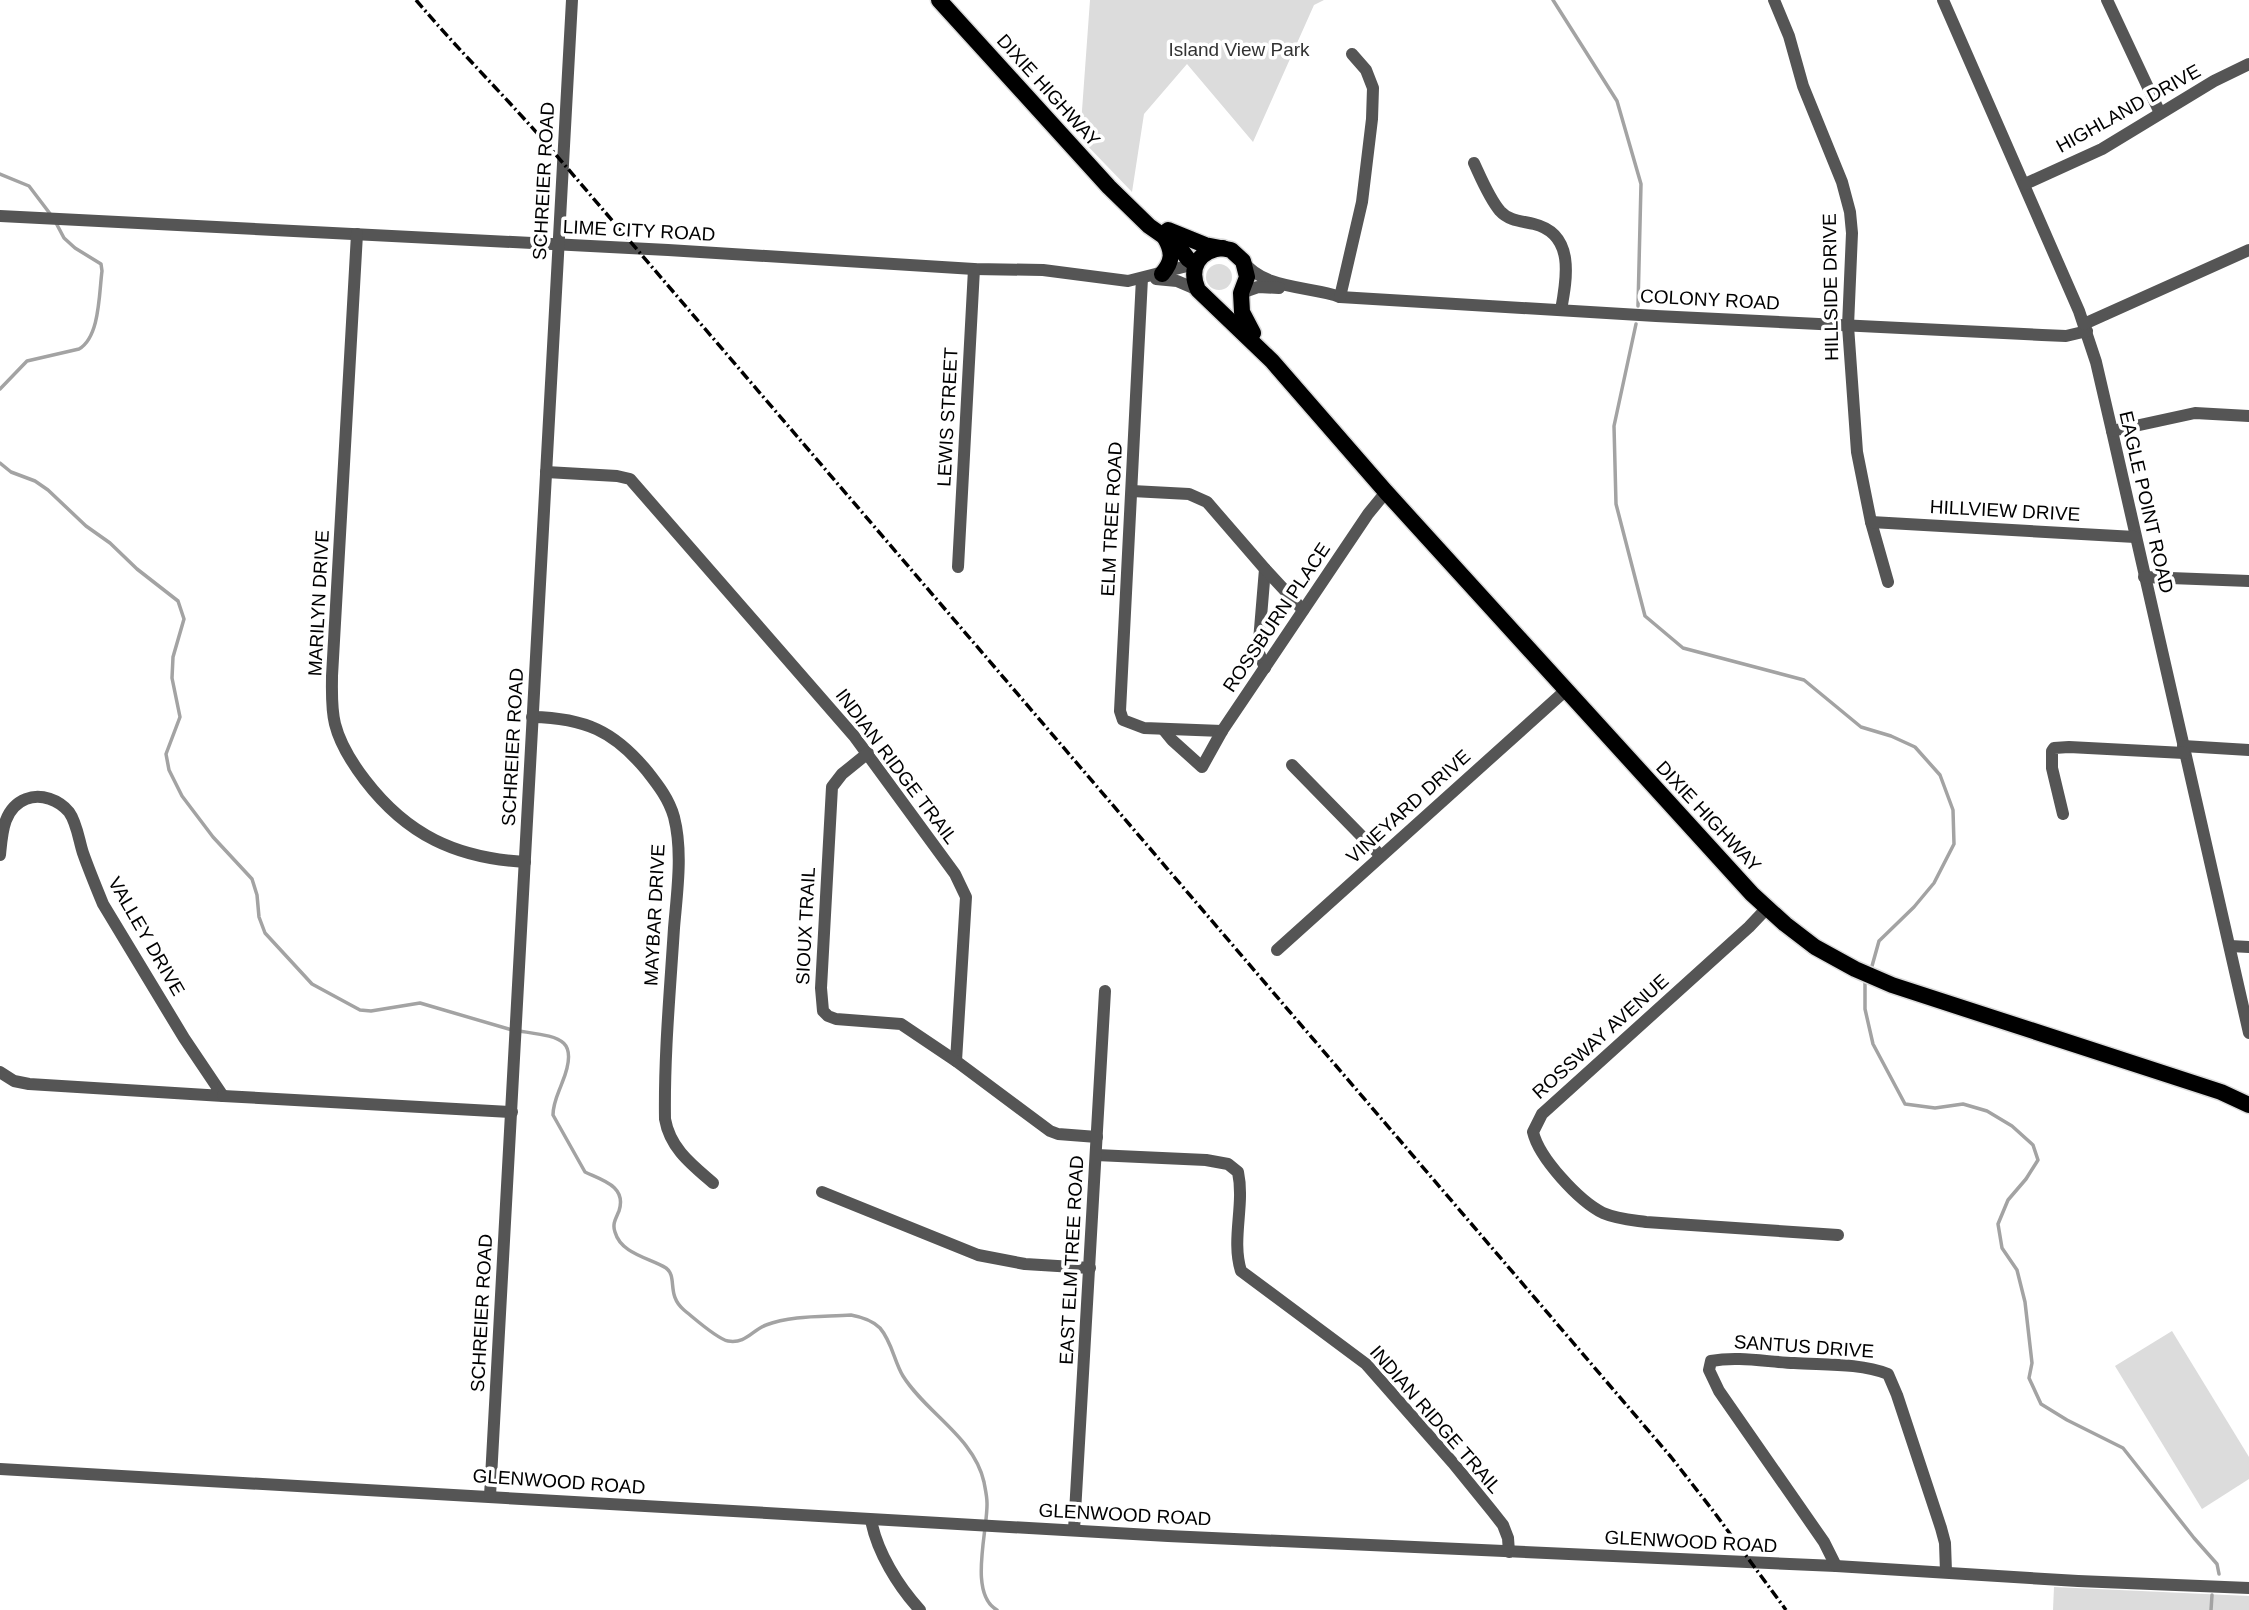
<svg xmlns="http://www.w3.org/2000/svg" width="2249" height="1610" viewBox="0 0 2249 1610" font-family="Helvetica,sans-serif">
<style>
.green{fill:#dcdcdc}
.lines{fill:none;stroke-linecap:round;stroke-linejoin:round}
.stream{stroke:#a3a3a3;stroke-width:3.5}
.major-casing{stroke:#dbdbdb;stroke-width:19}
.minor{stroke:#555;stroke-width:12}
.major{stroke:#000;stroke-width:16}
.rail{stroke:#000;stroke-width:3.5;stroke-dasharray:10 3.5 2 3.5;stroke-linecap:butt}
.labels{text-anchor:middle;stroke-width:7;stroke-linejoin:round;paint-order:stroke}
.park-label{font-size:19px;fill:#333;stroke:#fff}
.street-label{font-size:19px;fill:#000;stroke:#fff}
</style>
<rect width="100%" height="100%" fill="#fff"/>
<!-- green -->
<g class="green">
<polygon points="1090,0 1324,0 1314,5 1253,142 1187,64 1144,114 1132,192 1080,138"/>
<circle cx="1219" cy="277" r="13"/>
<polygon points="2172,1331 2249,1457 2249,1479 2202,1509 2115,1366"/>
<polygon points="2054,1587 2249,1596 2249,1610 2053,1610"/>
</g>
<g class="lines">
<!-- stream -->
<g class="stream">
<polyline points="1553,0 1617,101 1641,184 1638,306"/>
<polyline points="0,174 29,186 51,215"/>
<polyline points="1636,324 1614,426 1616,504 1645,616 1683,648 1804,680 1861,727 1891,736 1915,747 1940,775 1953,810 1954,844 1934,883 1914,907 1879,941 1872,966"/>
<path d="M0 389 27 361 79 349C100 337 99 293 102 271L101 264 75 248 64 238 55 221"/>
<polyline points="0,463 11,472 35,481 48,490 86,526 110,543 137,569 178,601 184,619 173,657 172,678 180,717 166,754 169,770 182,796 213,837 252,879 257,895 259,917 265,933 312,984 360,1010 371,1011 420,1003 512,1030"/>
<polyline points="1865,983 1865,1009 1873,1044 1905,1104 1935,1108 1963,1104 1987,1111 2012,1126 2033,1145 2038,1160 2026,1179 2008,1200 1998,1224 2002,1248 2017,1270 2025,1302 2032,1363 2029,1378 2041,1404 2067,1420 2123,1448 2194,1538 2217,1564 2219,1574"/>
<path d="M519 1031C558 1037 581 1037 562 1083 558 1094 553 1103 553 1115L585 1172C602 1180 627 1186 619 1211 616 1218 612 1224 615 1232 621 1254 650 1258 666 1268 678 1277 666 1295 684 1310 694 1318 717 1339 728 1341 746 1344 752 1330 766 1325 792 1315 824 1317 851 1315 862 1317 872 1320 880 1328 892 1342 894 1361 903 1376 926 1413 974 1437 984 1482 985 1488 987 1496 987 1503 988 1530 968 1594 997 1610"/>
<polyline points="2211,1610 2212,1595"/>
</g>
<!-- major casing -->
<g class="major-casing">
<g id="major">
<polyline points="939,0 1109,187 1149,226 1179,247 1188,259 1195,264"/>
<polyline points="1168,230 1205,245 1231,250 1243,261 1247,277 1241,293 1242,312 1253,333"/>
<path d="M1223 248C1199 250 1188 268 1198 290L1272 361 1386 492 1752 894 1785 924 1815 947 1855 969 1892 985 2221 1092 2249 1105"/>
<path d="M1162 274C1173 261 1173 252 1165 238"/>
</g>
</g>
<!-- minor -->
<g class="minor">
<polyline points="1774,0 1789,36 1803,86 1842,182 1850,212 1852,233 1848,326 1857,452 1871,522 1888,582"/>
<polyline points="1943,0 2079,311 2096,362 2112,431 2249,1033"/>
<polyline points="2107,0 2160,113"/>
<path d="M1474 163C1481 178 1489 198 1500 211 1509 221 1522 221 1534 224 1575 234 1567 278 1561 310"/>
<polyline points="2025,184 2102,149 2214,81 2249,64"/>
<polyline points="0,216 668,250 974,269 1043,270 1128,281 1195,264"/>
<path d="M357 234 332 676C332 691 331 708 335 724 340 744 352 763 365 780 407 835 456 858 525 862"/>
<path d="M1243 261C1264 290 1310 286 1340 297L1656 316 2042 335 2066 336 2087 331"/>
<polyline points="1142,278 1120,711 1123,720 1144,728 1222,731"/>
<polyline points="1156,279 1177,281 1198,290"/>
<polyline points="1241,293 1258,287 1279,288"/>
<polyline points="1340,297 1362,202 1372,119 1373,88 1366,70 1352,54"/>
<polyline points="2084,324 2249,250"/>
<polyline points="2112,431 2195,413 2249,416"/>
<polyline points="546,472 617,476 630,479 854,736 955,874 966,897 956,1061 1050,1131 1058,1134 1097,1137"/>
<polyline points="1132,491 1189,494 1207,502 1265,569 1259,641 1259,653 1265,668"/>
<polyline points="1871,522 2135,537"/>
<polyline points="958,567 974,269"/>
<polyline points="1265,569 1303,610"/>
<polyline points="2144,577 2249,581"/>
<path d="M532 717C585 718 614 731 647 771 658 785 669 799 674 817 683 852 677 892 674 928 670 991 664 1056 665 1119 670 1148 691 1164 713 1183"/>
<polyline points="1163,729 1172,740 1202,767 1222,731 1368,514 1386,492"/>
<polyline points="2183,746 2249,750"/>
<polyline points="868,753 842,774 832,787 821,988 823,1011 828,1016 836,1019 901,1024 956,1061"/>
<polyline points="1292,765 1381,856"/>
<polyline points="2063,814 2052,768 2052,751 2054,748 2069,747 2184,753"/>
<path d="M0 855C2 834 3 808 26 799 41 793 59 800 69 812 77 823 79 841 83 853 89 870 96 887 103 904L184 1038 223 1096 29 1084 14 1081 0 1072"/>
<path d="M1767 908 1749 927 1542 1114 1533 1132C1539 1158 1579 1201 1603 1213 1617 1219 1632 1220 1646 1222L1838 1235"/>
<polyline points="2230,946 2249,947"/>
<polyline points="1277,950 1565,691"/>
<polyline points="223,1096 512,1112"/>
<path d="M1096 1155 1206 1160 1228 1164 1238 1172C1245 1205 1231 1239 1241 1271L1366 1364 1453 1463 1492 1511 1503 1525 1508 1538 1509 1552"/>
<polyline points="822,1192 978,1255 1025,1264 1090,1268"/>
<polyline points="0,1469 1168,1536 1836,1566 2078,1581 2249,1588"/>
<polyline points="490,1496 572,0"/>
<path d="M871 1520C877 1552 898 1586 920 1610"/>
<polyline points="1074,1530 1105,991"/>
<path d="M1836 1566 1824 1542 1719 1391 1709 1370 1711 1361C1738 1356 1767 1362 1794 1363 1824 1365 1860 1363 1888 1374L1897 1395 1941 1528 1945 1543 1946 1572"/>
</g>
<!-- major -->
<use href="#major" class="major"/>
<!-- rail -->
<path class="rail" d="M416 0C459 51 507 98 551 149L1671 1457 1714 1512 1786 1610"/>
</g>
<g class="labels">
<!-- park labels -->
<g class="park-label">
<text x="1239" y="56">Island View Park</text>
</g>
<!-- street labels -->
<g class="street-label">
<text transform="translate(1049 90) rotate(48)" y="7">DIXIE HIGHWAY</text>
<text transform="translate(2128 108) rotate(-29)" y="7">HIGHLAND DRIVE</text>
<text transform="translate(543 181) rotate(-87)" y="7">SCHREIER ROAD</text>
<text transform="translate(639 230) rotate(3)" y="7">LIME CITY ROAD</text>
<text transform="translate(1830 287) rotate(-91)" y="7">HILLSIDE DRIVE</text>
<text transform="translate(1710 299) rotate(3)" y="7">COLONY ROAD</text>
<text transform="translate(947 417) rotate(-87)" y="7">LEWIS STREET</text>
<text transform="translate(2147 502) rotate(77)" y="7">EAGLE POINT ROAD</text>
<text transform="translate(2005 510) rotate(3)" y="7">HILLVIEW DRIVE</text>
<text transform="translate(1111 519) rotate(-87)" y="7">ELM TREE ROAD</text>
<text transform="translate(318 603) rotate(-87)" y="7">MARILYN DRIVE</text>
<text transform="translate(1276 617) rotate(-56)" y="7">ROSSBURN PLACE</text>
<text transform="translate(512 747) rotate(-87)" y="7">SCHREIER ROAD</text>
<text transform="translate(897 766) rotate(53)" y="7">INDIAN RIDGE TRAIL</text>
<text transform="translate(1408 806) rotate(-42)" y="7">VINEYARD DRIVE</text>
<text transform="translate(1709 816) rotate(47)" y="7">DIXIE HIGHWAY</text>
<text transform="translate(654 915) rotate(-87)" y="7">MAYBAR DRIVE</text>
<text transform="translate(805 926) rotate(-87)" y="7">SIOUX TRAIL</text>
<text transform="translate(147 936) rotate(60)" y="7">VALLEY DRIVE</text>
<text transform="translate(1600 1036) rotate(-42)" y="7">ROSSWAY AVENUE</text>
<text transform="translate(1071 1260) rotate(-87)" y="7">EAST ELM TREE ROAD</text>
<text transform="translate(481 1313) rotate(-87)" y="7">SCHREIER ROAD</text>
<text transform="translate(1804 1346) rotate(4)" y="7">SANTUS DRIVE</text>
<text transform="translate(1436 1419) rotate(49)" y="7">INDIAN RIDGE TRAIL</text>
<text transform="translate(559 1481) rotate(4)" y="7">GLENWOOD ROAD</text>
<text transform="translate(1125 1514) rotate(3)" y="7">GLENWOOD ROAD</text>
<text transform="translate(1691 1541) rotate(3)" y="7">GLENWOOD ROAD</text>
</g>
</g>
</svg>
